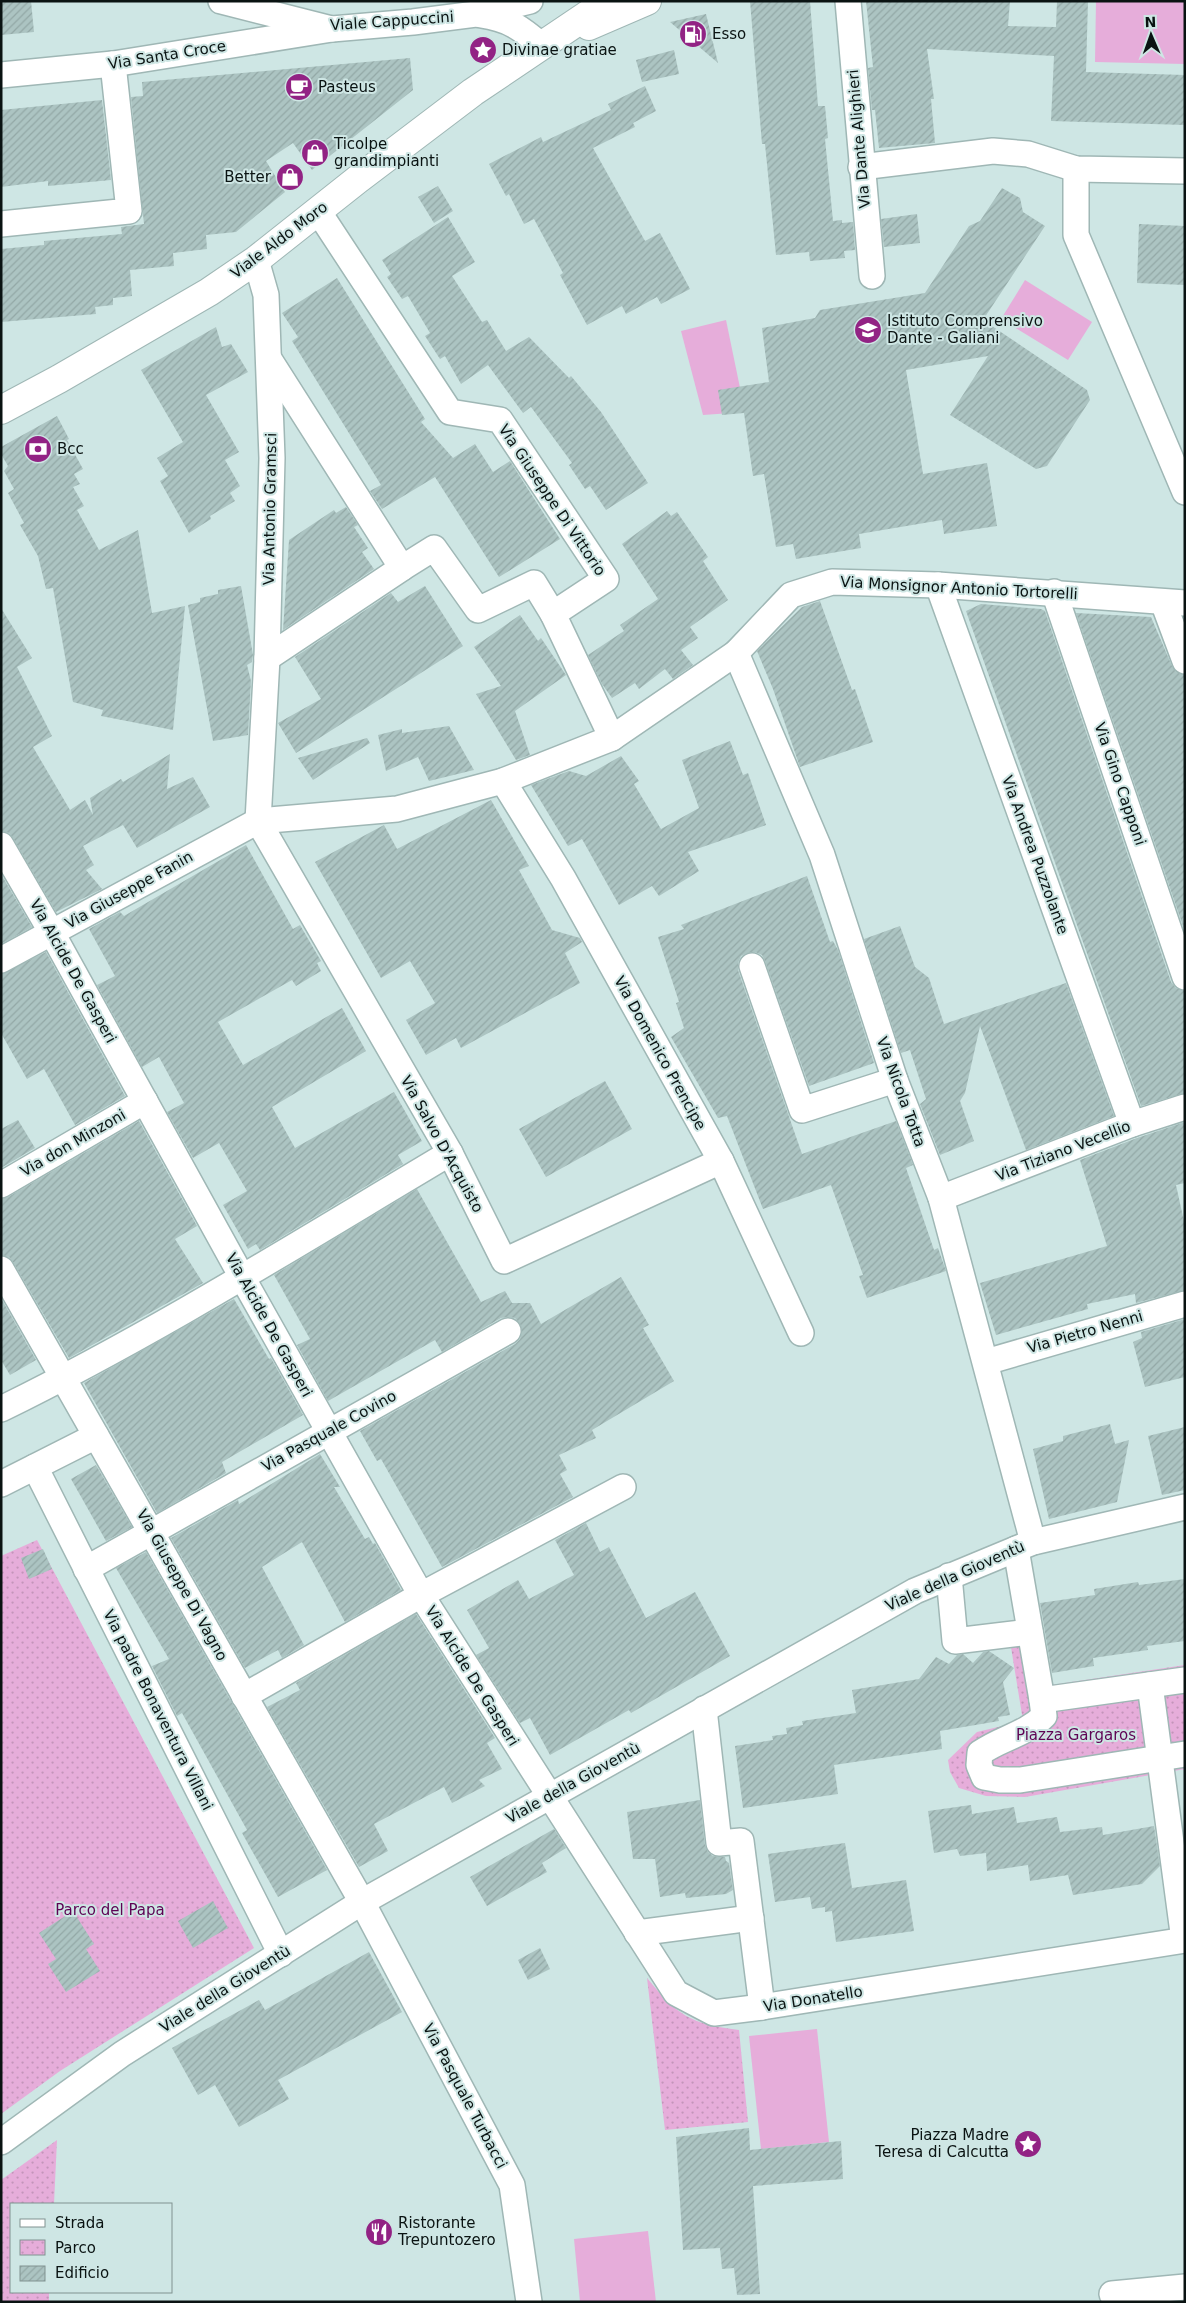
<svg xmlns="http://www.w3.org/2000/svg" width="1186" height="2303" viewBox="0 0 1186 2303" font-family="'DejaVu Sans',sans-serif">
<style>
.grass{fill:#e6adda}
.park{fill:url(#park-dots)}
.building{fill:url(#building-hatch)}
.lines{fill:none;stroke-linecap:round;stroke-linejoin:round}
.street-casing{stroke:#9fb7b5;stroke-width:28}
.secondary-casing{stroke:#9fb7b5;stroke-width:30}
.street{stroke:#fff;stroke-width:25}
.secondary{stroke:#fff;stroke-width:28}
.labels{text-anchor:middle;stroke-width:4;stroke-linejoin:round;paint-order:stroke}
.street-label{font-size:15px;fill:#0a1312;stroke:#cee6e4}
.poi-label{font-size:15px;fill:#0a1312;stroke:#cee6e4;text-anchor:start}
.park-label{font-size:15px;fill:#5e0354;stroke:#cee6e4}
</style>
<defs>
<pattern id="park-dots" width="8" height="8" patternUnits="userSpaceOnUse" patternTransform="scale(1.25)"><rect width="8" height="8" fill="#e6adda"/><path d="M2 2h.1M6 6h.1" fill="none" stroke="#c494ba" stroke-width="1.8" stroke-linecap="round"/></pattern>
<pattern id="building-hatch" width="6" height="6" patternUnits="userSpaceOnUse" patternTransform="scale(1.25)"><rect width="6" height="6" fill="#acc4c2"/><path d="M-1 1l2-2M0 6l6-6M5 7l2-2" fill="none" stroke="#93a8a6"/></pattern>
</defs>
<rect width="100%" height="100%" fill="#cee6e4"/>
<!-- grass -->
<g class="grass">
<polygon points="1096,1 1185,1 1185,64 1095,62"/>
<polygon points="1025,280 1092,322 1068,360 1001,319"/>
<polygon points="726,320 745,412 703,415 681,331"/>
<polygon points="817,2029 829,2142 761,2149 749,2036"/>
<polygon points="648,2231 656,2302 580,2302 574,2239"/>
</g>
<!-- park -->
<g class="park">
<polygon points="37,1540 254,1948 60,2071 1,2114 1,1556"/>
<polygon points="1035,1637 1045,1686 1185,1665 1185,1769 1025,1797 986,1796 959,1788 950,1772 948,1760 977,1732 1023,1721 1010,1641"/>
<path d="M647 1978C677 2015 690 2024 739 2030L748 2122 665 2130Z"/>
<polygon points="57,2140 54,2204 11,2204 11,2292 49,2292 49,2302 1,2302 1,2180"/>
</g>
<!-- building -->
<g class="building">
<polygon points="1,1 31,1 34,32 1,35"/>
<polygon points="750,1 810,1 818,106 825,106 828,138 825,139 833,221 842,220 842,223 853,222 855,250 844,251 845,258 810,261 809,252 776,255 765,144 762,144"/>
<polygon points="866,1 1010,1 1008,26 1056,27 1057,1 1088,1 1086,72 1185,75 1185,125 1051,121 1054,56 927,49 934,99 931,99 935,143 879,148 875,110 872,110 868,68 873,67"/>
<polygon points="706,14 718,63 670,22"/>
<polygon points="674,50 679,74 642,82 636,60"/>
<polygon points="410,58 413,90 312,170 293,143 266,161 285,192 236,232 206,235 207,249 173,253 174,266 130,270 132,296 113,298 113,305 95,307 96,314 1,322 1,249 44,245 44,241 122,234 121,227 144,224 131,97 143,96 142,82"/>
<polygon points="645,86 656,111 633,123 635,127 593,148 645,241 660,233 690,289 661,304 657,297 626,314 622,306 587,325 560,275 563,273 534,219 524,224 509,194 506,196 489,164 541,137 543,142 611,110 608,104"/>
<polygon points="102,100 111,180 48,186 48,181 1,187 1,110"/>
<polygon points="438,186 453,211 434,223 418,197"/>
<polygon points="1002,188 1020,198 1023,212 1045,226 983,320 1087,390 1090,400 1047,466 1036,469 950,415 988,356 906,370 923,474 987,463 997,526 944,534 942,520 859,534 861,548 796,559 793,544 776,547 764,474 753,476 744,413 722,415 718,390 769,382 762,328 815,318 820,310 925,293 969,226 980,221"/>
<polygon points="917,214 920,243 884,247 881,219"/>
<polygon points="448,217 475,262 452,276 482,322 487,320 506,351 529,337 569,378 571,376 601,412 648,483 606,510 590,486 585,489 569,465 572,463 531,407 523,413 488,365 461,384 445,356 440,359 425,336 430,333 408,296 402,299 387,277 391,274 382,260"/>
<polygon points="1139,224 1185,226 1185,285 1137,283"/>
<polygon points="337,278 425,419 421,422 453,458 475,444 493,472 510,461 560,539 499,577 435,477 382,509 370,491 381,485 292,341 298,337 282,313"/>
<polygon points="216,327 222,347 231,344 248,372 206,395 239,452 225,460 240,486 230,493 235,501 210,516 211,519 189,533 160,481 168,476 157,458 183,442 141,370"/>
<polygon points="57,416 69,439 67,440 83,469 74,474 80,484 73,487 84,506 77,510 99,550 138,530 152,613 185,606 173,730 101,716 103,710 73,702 53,588 46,589 38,556 20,525 24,523 8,493 14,489 4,471 8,466 1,454 1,447"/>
<polygon points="346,507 358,525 354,527 368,548 362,552 374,569 283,630 289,540 334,510 336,513"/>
<polygon points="667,511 671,516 677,512 708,557 703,561 728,600 690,627 698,638 681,650 693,665 673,679 665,669 639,689 635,683 612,698 602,684 588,655 624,631 620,625 658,599 622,544"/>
<polygon points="241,586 253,655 252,662 247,665 251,681 248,735 213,741 188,605 200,602 200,598 218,594 218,590"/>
<polygon points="425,586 463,646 296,753 278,723 321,699 295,657 391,593 398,602"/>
<polygon points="820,601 852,690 855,689 873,742 800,767 773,689 757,651 802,607"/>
<polygon points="981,604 1041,609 1045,611 1171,982 1176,988 1185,991 1185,1093 1141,1106 966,611"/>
<polygon points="1,608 32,658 17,667 52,736 33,747 70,810 85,800 93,815 90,798 121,779 123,782 170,754 167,789 193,777 210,807 137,848 123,825 83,846 94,865 86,870 102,889 56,912 13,838 9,833 1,831"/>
<polygon points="1076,613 1151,617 1172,666 1176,672 1185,675 1185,932"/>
<polygon points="520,615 538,641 541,638 566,675 515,711 530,755 516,760 476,694 501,686 474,647"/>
<polygon points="449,726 474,770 429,781 418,757 386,771 378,735 402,729 402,733"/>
<polygon points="367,738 370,743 313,780 298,758"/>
<polygon points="730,741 743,775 748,773 766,825 688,852 699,871 659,896 652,886 619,905 582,839 568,846 531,785 569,771 586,776 621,756 639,781 634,784 661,829 699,808 682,760"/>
<polygon points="491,800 529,866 519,870 552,930 580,938 582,942 565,953 580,983 461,1048 456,1038 426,1055 406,1020 435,1003 410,961 381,978 315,862 384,825 397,849"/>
<polygon points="246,845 293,929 300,925 321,961 317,963 321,971 296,986 292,980 218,1022 243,1065 342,1008 366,1051 272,1107 295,1148 394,1092 422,1141 398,1155 403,1164 260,1250 256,1244 248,1249 223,1205 247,1191 219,1143 193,1158 167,1112 184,1103 159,1057 142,1067 97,985 115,976 89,929 120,912 124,916"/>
<polygon points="1,874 32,927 1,944"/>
<polygon points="807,876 830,942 833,941 838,950 874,1063 809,1086 765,961 762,955 755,952 747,953 741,956 738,963 738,970 802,1154 896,1121 913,1165 906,1168 934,1250 938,1248 946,1271 867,1298 859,1276 863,1275 831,1185 763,1209 727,1116 718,1118 671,1037 684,1028 676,1003 679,1002 658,937 684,929 681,925"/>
<polygon points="900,926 915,967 929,978 944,1024 1066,983 1114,1116 1026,1150 980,1026 965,1093 960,1101 974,1141 940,1155 920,1104 926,1099 910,1050 901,1053 864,939"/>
<polygon points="46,952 125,1096 75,1125 44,1069 27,1079 1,1033 1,974"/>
<polygon points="605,1081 632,1129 546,1177 519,1129"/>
<polygon points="18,1120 35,1148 1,1168 1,1129"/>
<polygon points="139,1121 197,1226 175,1239 203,1283 69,1358 13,1262 9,1257 1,1255 1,1199 8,1197"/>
<polygon points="1185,1122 1185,1183 1176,1185 1185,1226 1185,1290 1136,1303 1135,1294 1087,1304 1088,1309 996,1335 980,1283 1107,1246 1080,1160 1137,1138"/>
<polygon points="417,1189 481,1302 505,1291 512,1303 530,1303 541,1324 621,1277 649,1325 643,1328 674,1381 592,1430 596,1438 559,1455 567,1470 560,1474 573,1497 442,1567 381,1459 377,1461 360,1431 515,1344 520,1339 522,1332 520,1324 515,1318 508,1317 501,1318 442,1352 435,1340 328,1401 297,1345 310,1339 274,1275"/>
<polygon points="1,1298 36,1360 10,1375 1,1360"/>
<polygon points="234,1299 269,1359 271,1358 303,1415 222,1462 226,1473 157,1513 84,1383"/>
<polygon points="1185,1319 1185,1377 1145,1387 1133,1342 1142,1338 1141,1332"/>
<polygon points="1110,1424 1115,1444 1129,1440 1117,1502 1049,1519 1033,1449 1063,1441 1063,1436"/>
<polygon points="1185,1427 1185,1490 1162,1495 1148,1436"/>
<polygon points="320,1454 340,1487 334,1487 365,1539 369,1537 373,1544 375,1543 401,1590 345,1622 302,1542 262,1567 304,1645 282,1658 278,1650 245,1668 171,1538 238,1500 239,1504"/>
<polygon points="96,1465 132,1527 106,1541 71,1479"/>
<polygon points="586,1523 600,1552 609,1547 646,1618 695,1592 730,1656 631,1713 629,1710 550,1755 530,1718 520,1723 476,1655 489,1648 467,1610 518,1580 529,1599 574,1575 555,1540"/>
<polygon points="43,1549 52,1569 29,1579 21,1558"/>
<polygon points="146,1552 327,1870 278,1897 242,1833 247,1830 182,1713 177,1716 152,1666 169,1659 116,1568"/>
<polygon points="1185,1579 1185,1641 1147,1646 1148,1650 1093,1658 1094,1666 1052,1673 1040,1603 1095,1595 1094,1589 1138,1582 1139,1585"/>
<polygon points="416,1614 495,1738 487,1743 502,1769 479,1780 485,1786 452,1803 444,1787 374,1824 388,1851 359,1867 267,1707 300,1690 296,1683"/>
<polygon points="989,1651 1014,1668 1003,1682 1010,1715 998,1717 999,1721 940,1731 942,1749 834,1765 838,1794 743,1808 735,1746 773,1740 772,1736 787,1734 786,1728 803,1725 802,1721 856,1713 852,1690 919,1679 936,1657 949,1664 957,1655 963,1654 973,1663 983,1652"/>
<polygon points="700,1800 705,1845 708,1852 713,1856 725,1857 726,1861 729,1863 733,1890 726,1894 686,1898 685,1893 660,1897 655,1859 633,1859 627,1812"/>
<polygon points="971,1805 972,1814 1014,1807 1017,1823 1057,1817 1060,1832 1102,1827 1103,1835 1154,1826 1160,1866 1142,1884 1073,1895 1068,1875 1030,1881 1028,1865 987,1871 986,1853 960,1856 957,1849 934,1853 928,1811"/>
<polygon points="554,1829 566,1848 542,1863 547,1872 487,1906 470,1877"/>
<polygon points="845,1843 852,1888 906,1880 914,1931 836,1942 832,1911 825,1912 825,1907 812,1909 810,1897 775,1902 768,1854"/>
<polygon points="213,1901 228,1928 193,1948 178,1921"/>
<polygon points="73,1911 94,1944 86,1949 100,1971 66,1992 48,1964 56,1959 39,1933"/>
<polygon points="540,1948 550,1969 528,1980 518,1960"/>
<polygon points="369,1952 402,2012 278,2080 289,2099 239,2127 215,2085 198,2095 172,2048 259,2000 265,2010"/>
<polygon points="749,2128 750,2150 841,2141 843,2179 753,2186 760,2294 737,2295 734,2268 722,2269 720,2248 683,2250 676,2137"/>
</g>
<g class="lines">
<!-- street casing -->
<g class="street-casing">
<g id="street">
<polyline points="221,1 332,29 413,22 476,14 530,1"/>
<polyline points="848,1 872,276"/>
<path d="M481 15C509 19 521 28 542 46"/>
<polyline points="1,75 113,64 332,29"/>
<polyline points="861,167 993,151 1028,154 1076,169 1185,171"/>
<polyline points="1076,169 1076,235 1185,492"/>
<polyline points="318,211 450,412 500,420 606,579 553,614 612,738"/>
<polyline points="1,224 129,211 113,64"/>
<polyline points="256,260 266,295 272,458 267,658 258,821"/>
<polyline points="402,568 434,548 478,610 534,583 553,614"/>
<polyline points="938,585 1132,1124"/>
<polyline points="1054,592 1185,977"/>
<polyline points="1163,602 1185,661"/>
<polyline points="736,653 822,855 895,1080 941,1198 1033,1542"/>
<polyline points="267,658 402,568 269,359"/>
<polyline points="503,781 563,878 721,1161 801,1333"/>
<polyline points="258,821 450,1153 504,1261 721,1161"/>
<polyline points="1,845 52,933 242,1277 421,1595 676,1993 714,2013 762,2007 1185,1940"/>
<polyline points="1,960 258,821 397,809 503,781 612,738 736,653 791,595 832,582 938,585 1185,603"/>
<polyline points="752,966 802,1110 895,1080"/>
<polyline points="1,1185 145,1101"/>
<polyline points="941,1198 1132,1124 1185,1107"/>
<polyline points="1,1269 362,1902 512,2185 529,2302"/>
<polyline points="986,1362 1185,1304"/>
<path d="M1 1409C156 1333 302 1241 450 1153"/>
<polyline points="35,1467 281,1954"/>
<polyline points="1,1484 96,1436"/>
<polyline points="1016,1549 1042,1700 1185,1680"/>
<polyline points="86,1569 508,1331"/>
<polyline points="949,1576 955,1641 1030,1632"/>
<polyline points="1150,1685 1184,1940"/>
<polyline points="244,1696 421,1595 623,1487"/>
<path d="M1042 1700 1044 1716C1025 1735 1001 1738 980 1753L979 1765 984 1777 1000 1780H1020L1185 1754"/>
<polyline points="704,1709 719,1843 741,1841 762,2007"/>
<polyline points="637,1933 751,1918"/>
<polyline points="1,2142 122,2054 362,1902 915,1591 1033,1542 1185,1507"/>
<polyline points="1112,2294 1185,2287"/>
</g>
</g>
<!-- secondary casing -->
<g class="secondary-casing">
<g id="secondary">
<polyline points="589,26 647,1"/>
<polyline points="1,410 59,379 209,292 256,260 357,180 473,92 608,1"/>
</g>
</g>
<!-- street -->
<use href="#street" class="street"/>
<!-- secondary -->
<use href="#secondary" class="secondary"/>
</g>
<!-- icons -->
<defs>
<g id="fuel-disc" transform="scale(1.4375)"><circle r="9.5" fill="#922384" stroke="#cee6e4"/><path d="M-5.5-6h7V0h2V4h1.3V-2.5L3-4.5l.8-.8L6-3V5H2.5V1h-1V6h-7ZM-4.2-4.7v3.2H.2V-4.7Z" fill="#fff"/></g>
<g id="sight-disc" transform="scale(1.4375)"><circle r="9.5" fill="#922384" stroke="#cee6e4"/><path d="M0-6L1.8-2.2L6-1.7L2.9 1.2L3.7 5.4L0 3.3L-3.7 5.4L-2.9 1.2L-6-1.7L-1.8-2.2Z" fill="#fff"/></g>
<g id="cafe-disc" transform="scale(1.4375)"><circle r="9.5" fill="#922384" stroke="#cee6e4"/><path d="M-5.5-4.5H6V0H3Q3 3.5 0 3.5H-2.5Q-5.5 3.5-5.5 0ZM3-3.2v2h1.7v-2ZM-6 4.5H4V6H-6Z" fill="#fff"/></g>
<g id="shop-disc" transform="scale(1.4375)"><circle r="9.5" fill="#922384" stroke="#cee6e4"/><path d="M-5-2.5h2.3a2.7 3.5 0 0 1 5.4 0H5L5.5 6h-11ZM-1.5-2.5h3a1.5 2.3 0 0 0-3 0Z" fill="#fff"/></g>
<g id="school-disc" transform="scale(1.4375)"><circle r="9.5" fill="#922384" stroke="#cee6e4"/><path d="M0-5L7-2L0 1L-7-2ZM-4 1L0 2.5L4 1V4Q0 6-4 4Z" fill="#fff"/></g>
<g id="bank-disc" transform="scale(1.4375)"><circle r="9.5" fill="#922384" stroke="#cee6e4"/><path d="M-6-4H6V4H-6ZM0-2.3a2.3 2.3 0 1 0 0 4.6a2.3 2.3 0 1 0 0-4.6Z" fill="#fff"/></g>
<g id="restaurant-disc" transform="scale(1.4375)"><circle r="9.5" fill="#922384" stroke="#cee6e4"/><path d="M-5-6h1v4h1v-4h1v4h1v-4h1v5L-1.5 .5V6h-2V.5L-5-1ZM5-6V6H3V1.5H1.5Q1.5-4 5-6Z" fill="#fff"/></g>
</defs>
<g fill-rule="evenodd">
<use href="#fuel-disc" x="693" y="34"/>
<use href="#sight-disc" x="483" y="50"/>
<use href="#cafe-disc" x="299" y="87"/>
<use href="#shop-disc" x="315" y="153"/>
<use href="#shop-disc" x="290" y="177"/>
<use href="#school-disc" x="868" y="330"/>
<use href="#bank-disc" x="38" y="449"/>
<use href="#sight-disc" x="1028" y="2144"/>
<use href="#restaurant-disc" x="379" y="2232"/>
</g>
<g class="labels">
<!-- street labels -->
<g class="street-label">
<text transform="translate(392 21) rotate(-4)" y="5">Viale Cappuccini</text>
<text transform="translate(167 55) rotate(-9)" y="5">Via Santa Croce</text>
<text transform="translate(859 139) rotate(-95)" y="5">Via Dante Alighieri</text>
<text transform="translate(279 240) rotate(-37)" y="5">Viale Aldo Moro</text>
<text transform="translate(552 500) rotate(56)" y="5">Via Giuseppe Di Vittorio</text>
<text transform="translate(270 509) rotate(-89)" y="5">Via Antonio Gramsci</text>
<text transform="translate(959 588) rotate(3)" y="5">Via Monsignor Antonio Tortorelli</text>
<text transform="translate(1120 784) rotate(71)" y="5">Via Gino Capponi</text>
<text transform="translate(1035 855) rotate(70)" y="5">Via Andrea Puzzolante</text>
<text transform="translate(129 890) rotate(-29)" y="5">Via Giuseppe Fanin</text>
<text transform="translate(73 971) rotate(61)" y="5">Via Alcide De Gasperi</text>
<text transform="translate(660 1053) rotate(61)" y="5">Via Domenico Prencipe</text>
<text transform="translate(901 1092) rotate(70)" y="5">Via Nicola Totta</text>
<text transform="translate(73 1143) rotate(-30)" y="5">Via don Minzoni</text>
<text transform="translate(442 1144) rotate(61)" y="5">Via Salvo D'Acquisto</text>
<text transform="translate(1063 1151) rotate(-21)" y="5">Via Tiziano Vecellio</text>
<text transform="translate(269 1325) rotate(61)" y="5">Via Alcide De Gasperi</text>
<text transform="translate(1085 1332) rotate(-16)" y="5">Via Pietro Nenni</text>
<text transform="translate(329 1431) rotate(-29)" y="5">Via Pasquale Covino</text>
<text transform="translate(955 1576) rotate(-24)" y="5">Viale della Gioventù</text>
<text transform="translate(182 1585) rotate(61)" y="5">Via Giuseppe Di Vagno</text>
<text transform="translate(472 1676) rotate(58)" y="5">Via Alcide De Gasperi</text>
<text transform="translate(158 1710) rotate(63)" y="5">Via padre Bonaventura Villani</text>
<text transform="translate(573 1783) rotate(-29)" y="5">Viale della Gioventù</text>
<text transform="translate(225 1989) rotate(-32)" y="5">Viale della Gioventù</text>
<text transform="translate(813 1999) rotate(-9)" y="5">Via Donatello</text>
<text transform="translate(465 2096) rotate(62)" y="5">Via Pasquale Turbacci</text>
</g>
<!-- poi labels -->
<g class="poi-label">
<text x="712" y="39">Esso</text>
<text x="502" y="55">Divinae gratiae</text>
<text x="318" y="92">Pasteus</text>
<text x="334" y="149">Ticolpe<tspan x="334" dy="17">grandimpianti</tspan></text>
<text x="271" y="182" text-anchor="end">Better</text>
<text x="887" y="326">Istituto Comprensivo<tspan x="887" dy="17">Dante - Galiani</tspan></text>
<text x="57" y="454">Bcc</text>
<text x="1009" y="2140" text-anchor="end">Piazza Madre<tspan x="1009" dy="17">Teresa di Calcutta</tspan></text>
<text x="398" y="2228">Ristorante<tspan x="398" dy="17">Trepuntozero</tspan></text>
</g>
<!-- park labels -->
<g class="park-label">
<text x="1076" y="1740">Piazza Gargaros</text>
<text x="110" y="1915">Parco del Papa</text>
</g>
</g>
<!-- border -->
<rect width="1186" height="2303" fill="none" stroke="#0a1312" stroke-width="5"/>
<!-- legend -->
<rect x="10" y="2203" width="162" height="90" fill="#cee6e4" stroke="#809290"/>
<rect x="20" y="2219" width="25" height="8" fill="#ffffff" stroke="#809290"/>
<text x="55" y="2228" font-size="15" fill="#0a1312">Strada</text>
<rect x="20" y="2240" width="25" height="15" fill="url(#park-dots)" stroke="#809290"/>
<text x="55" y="2253" font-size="15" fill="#0a1312">Parco</text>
<rect x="20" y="2266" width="25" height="15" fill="url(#building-hatch)" stroke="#809290"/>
<text x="55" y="2278" font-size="15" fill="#0a1312">Edificio</text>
<!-- north arrow -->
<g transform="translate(1151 35) rotate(358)" stroke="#cee6e4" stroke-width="4" paint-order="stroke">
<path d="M0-4L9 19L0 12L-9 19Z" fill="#0a1312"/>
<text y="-8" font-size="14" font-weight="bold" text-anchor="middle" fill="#0a1312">N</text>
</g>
</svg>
